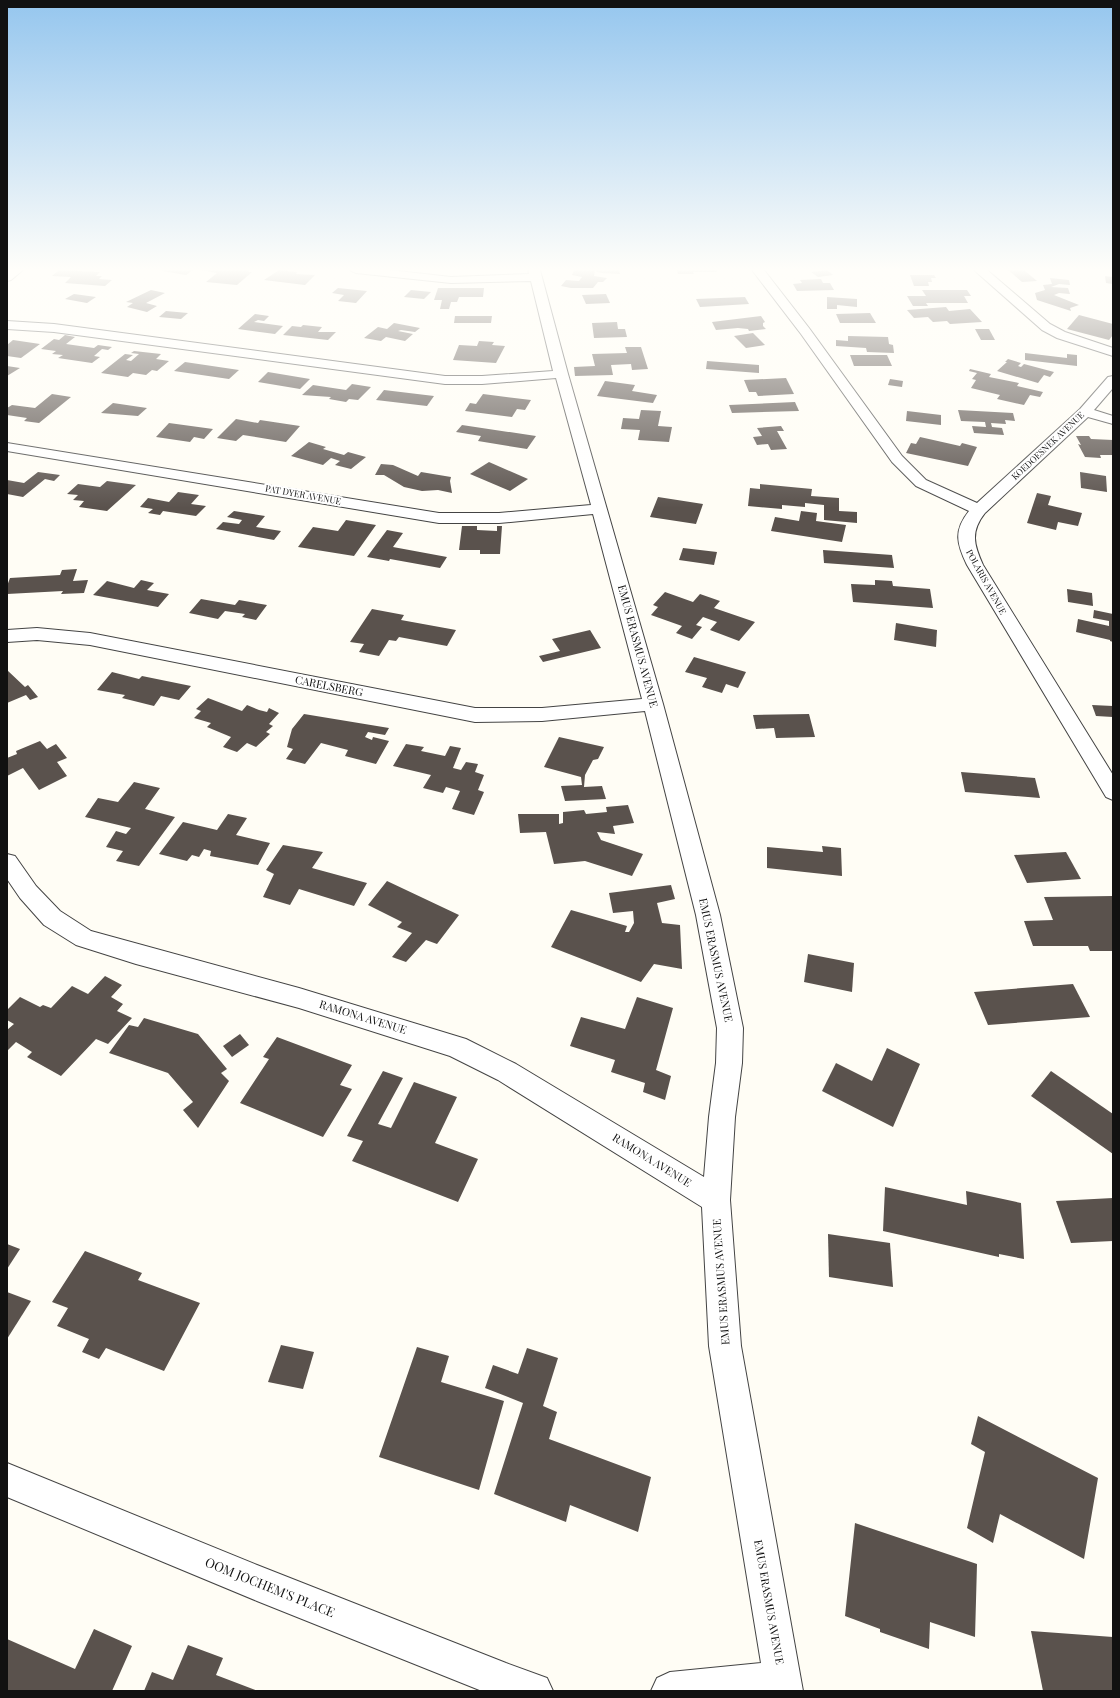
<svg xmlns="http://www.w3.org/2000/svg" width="1120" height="1698" viewBox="0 0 1120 1698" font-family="'Playfair Display',serif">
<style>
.building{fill:#5a524d}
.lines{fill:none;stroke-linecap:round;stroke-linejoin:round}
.minor-casing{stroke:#444;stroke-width:2}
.minor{fill:#fff;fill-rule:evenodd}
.labels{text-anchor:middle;stroke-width:4;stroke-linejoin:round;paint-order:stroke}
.far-street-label{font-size:9px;fill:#111;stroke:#fff}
.street-label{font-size:11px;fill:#111;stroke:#fff}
.near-street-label{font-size:13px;fill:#111;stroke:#fff}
</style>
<rect width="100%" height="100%" fill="#fffdf5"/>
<!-- building -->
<g class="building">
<polygon points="59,270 100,272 96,276 102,276 99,279 112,280 105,286 65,283 71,277 52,276"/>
<polygon points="164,270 193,270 186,275 162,271"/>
<polygon points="201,270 250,270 248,272 252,272 237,285 206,282 217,273"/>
<polygon points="279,270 297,272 296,274 315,275 305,285 264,280"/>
<polygon points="574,270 619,270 620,274 601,273 595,271 594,276 607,278 603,282 598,282 593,288 571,288 561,286 566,280 579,281 582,277 572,275"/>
<polygon points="677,270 716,270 717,272 693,272 694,274 678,274"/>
<polygon points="827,270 833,275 818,277 811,272"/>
<polygon points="1008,270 1024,270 1037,281 1022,282"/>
<polygon points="910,275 934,275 936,278 931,278 932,282 928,282 929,286 914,286"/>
<polygon points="1105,276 1113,277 1113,284 1106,283"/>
<polygon points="1050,278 1069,280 1070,285 1059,284 1051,287 1068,288 1070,294 1059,293 1054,295 1079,305 1070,308 1071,311 1037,300 1035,293 1045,290 1043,285 1052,284"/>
<polygon points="821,279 823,283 830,283 834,290 797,291 793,284 802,283 800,280"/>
<polygon points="338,288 367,291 356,303 338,301 344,295 332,293"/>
<polygon points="438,288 484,288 483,297 459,297 457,302 451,302 449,309 440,309 442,300 434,300"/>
<polygon points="151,290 165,293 146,303 157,306 147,312 127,307 133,303 126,302"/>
<polygon points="411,290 431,292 424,299 404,297"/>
<polygon points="922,290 967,290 971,296 964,296 968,303 926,303 928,306 913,306 907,296 926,296"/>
<polygon points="74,294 96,297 87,303 65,299"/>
<polygon points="606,294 610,303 586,304 582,295"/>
<polygon points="745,297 749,304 700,307 696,299"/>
<polygon points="827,297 857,299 857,307 837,305 837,309 827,309"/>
<polygon points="946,307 949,311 970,309 982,322 950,324 947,321 933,322 928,317 914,318 907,310"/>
<polygon points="166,311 188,313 181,319 159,317"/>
<polygon points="870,313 876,323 840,323 836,314"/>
<polygon points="255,314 269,316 264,321 258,320 254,322 283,326 275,334 238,329"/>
<polygon points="1079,315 1113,324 1113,335 1109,340 1067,329"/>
<polygon points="455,316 492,316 491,323 454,323"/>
<polygon points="761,316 765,322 763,323 763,326 766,329 749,331 748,329 738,328 716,330 712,322"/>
<polygon points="617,322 618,329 625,329 627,337 594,338 592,323"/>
<polygon points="394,323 420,328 415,332 401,330 398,331 413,334 405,341 386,337 381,341 364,338 378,327 387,329"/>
<polygon points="303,325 322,327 318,332 336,332 328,340 283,335 292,326 301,327"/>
<polygon points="975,329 989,329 995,340 981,340"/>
<polygon points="753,333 765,345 746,348 734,336"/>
<polygon points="65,335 75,337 66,344 94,348 98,345 112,347 108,350 102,349 94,356 100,357 92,363 58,358 63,355 52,354 56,351 41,349 54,339 59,340"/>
<polygon points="848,336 888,337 889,344 893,345 894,353 867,352 866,348 836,346 836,340 848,341"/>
<polygon points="13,340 40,344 21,358 7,356 7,345"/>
<polygon points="479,341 494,342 492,345 505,346 496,363 453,360 459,345 477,346"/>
<polygon points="625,347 641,347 648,369 632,370 631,364 611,365 613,375 575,376 574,367 595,366 592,354 627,353"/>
<polygon points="134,351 161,354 156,359 169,361 157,371 152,370 146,375 133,373 128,377 101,373 125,354 133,355 126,360 131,361 139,354 131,353"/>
<polygon points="1025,353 1067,358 1067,354 1077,355 1077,366 1025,360"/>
<polygon points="850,355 887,355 892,366 854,366"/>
<polygon points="1008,359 1021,363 1018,366 1021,367 1024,364 1054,372 1050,377 1044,375 1038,383 997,371 1007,362 1005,362"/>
<polygon points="707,361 759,365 759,373 706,369"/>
<polygon points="185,362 239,370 229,379 174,371"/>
<polygon points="7,366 20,368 7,376"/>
<polygon points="970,369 991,374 989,377 1019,383 1017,386 1043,392 1040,397 1030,395 1024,405 997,399 1000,395 971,388 976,380 972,379 977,373 969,371"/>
<polygon points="268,372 310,379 300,389 258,382"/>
<polygon points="786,378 794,394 758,396 756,392 749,392 744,380"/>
<polygon points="890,379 903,381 902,387 888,385"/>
<polygon points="605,381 635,385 632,391 657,395 653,403 597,396"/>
<polygon points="352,384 371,387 358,400 349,399 346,402 329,399 331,397 302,395 313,385 346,390"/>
<polygon points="384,390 434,396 427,406 376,400"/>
<polygon points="52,394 71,397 39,423 24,421 27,418 7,415 7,408 12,405 35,408"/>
<polygon points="483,394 531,400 525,410 517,409 512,417 465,411 470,403 476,404"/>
<polygon points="795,402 799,411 732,413 729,405"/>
<polygon points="113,403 147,408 138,416 101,413"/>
<polygon points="641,410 661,411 658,426 672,427 669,442 638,440 640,430 621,429 623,418 639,419"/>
<polygon points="958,410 1013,413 1015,421 1005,420 1006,424 991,423 992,427 1002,428 1004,435 974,433 972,426 986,427 985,422 961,421"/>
<polygon points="907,411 941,415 941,425 906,421"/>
<polygon points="236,419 258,423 260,420 300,426 286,442 243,435 236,441 217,438"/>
<polygon points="169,423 213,429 204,439 194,437 190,442 156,437"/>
<polygon points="462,425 536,436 527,449 478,441 481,436 456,432"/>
<polygon points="781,426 784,431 777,431 787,449 771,450 768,444 757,445 753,437 762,436 757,428"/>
<polygon points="1076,436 1089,436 1091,439 1113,440 1113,455 1100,455 1101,458 1085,457 1078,444 1081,445"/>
<polygon points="920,437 960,446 962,443 977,447 968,466 906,453 911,443 916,444"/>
<polygon points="309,442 326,447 323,449 344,455 348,452 366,457 351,469 335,465 340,461 331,458 323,465 291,456"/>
<polygon points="489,462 528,479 510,491 470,474"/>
<polygon points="381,464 393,465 418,476 421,472 451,477 450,481 452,493 438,490 422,491 404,487 384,475 375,475"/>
<polygon points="38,472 60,475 54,481 45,479 23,497 7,494 7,480 24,483"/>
<polygon points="1080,472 1106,476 1107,492 1081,488"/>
<polygon points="107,481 136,485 107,511 79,507 84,501 73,500 78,495 67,494 78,484 100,487"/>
<polygon points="760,484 812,489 811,496 839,498 839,511 857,512 857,523 824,520 824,505 805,503 805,507 782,505 782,509 748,506 750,488 760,489"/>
<polygon points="178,492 199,495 191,504 206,506 196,516 163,511 160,515 148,513 153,509 140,507 148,498 169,502"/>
<polygon points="1037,493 1051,496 1048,505 1082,513 1078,526 1058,522 1056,530 1027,523"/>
<polygon points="658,497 703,504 696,524 650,517"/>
<polygon points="234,511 265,516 256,527 281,531 274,540 216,529 223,522 239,524 242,520 227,517"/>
<polygon points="801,511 817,513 816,521 846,525 842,542 771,531 775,517 799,521"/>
<polygon points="346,520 376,525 354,556 298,547 313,527 338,531"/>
<polygon points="462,526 477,526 477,530 497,531 497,526 502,526 500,554 480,554 480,550 459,550"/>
<polygon points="387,530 403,533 393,547 447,557 440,568 390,559 389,561 367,557"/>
<polygon points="683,548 717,552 714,565 679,560"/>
<polygon points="823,550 892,555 894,568 824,563"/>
<polygon points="77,569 73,581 88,580 84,593 61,594 63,591 7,594 7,586 10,578 60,575 62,570"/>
<polygon points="141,580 154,583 147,590 169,594 158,607 93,595 107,581 134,588"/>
<polygon points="875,580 892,581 893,586 930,589 933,608 853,602 851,584 875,585"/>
<polygon points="1067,589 1092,593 1093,606 1068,602"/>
<polygon points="665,592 693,602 700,594 720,601 714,608 755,622 739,641 710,630 717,622 703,617 696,625 702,627 692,639 676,633 682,626 651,615 658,607 653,605"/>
<polygon points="201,599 235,605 239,600 267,605 256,620 242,617 245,614 225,611 218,619 189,613"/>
<polygon points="372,609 404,615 401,620 456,630 447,646 399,637 396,641 389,640 379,656 359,652 364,644 350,642"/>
<polygon points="1094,610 1113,614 1113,642 1110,641 1110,640 1076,632 1078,619 1109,626 1109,621 1093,618"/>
<polygon points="896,623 937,630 936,647 894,640"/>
<polygon points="590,630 601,648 543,662 539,656 560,651 552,639"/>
<polygon points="694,657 746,672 738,688 726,684 722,693 702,687 707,678 685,672"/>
<polygon points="7,670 25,687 28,685 38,697 30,700 26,695 7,703"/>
<polygon points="112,672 139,679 142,676 191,686 179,700 161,696 154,706 122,698 125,695 97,690"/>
<polygon points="208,698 242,711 247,705 259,710 267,712 269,708 279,713 269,724 273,726 266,732 270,734 256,747 247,743 237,752 223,747 231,737 207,727 211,723 194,718 201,711 196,709"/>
<polygon points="1092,705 1113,706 1113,717 1096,716"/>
<polygon points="304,714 389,728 385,735 368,732 365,737 372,740 373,737 389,741 376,764 345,756 348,750 321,743 305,764 286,759 293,749 287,747 292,729"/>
<polygon points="809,714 815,737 776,738 774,728 756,729 753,715"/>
<polygon points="559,737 604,747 598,759 593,760 585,775 584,787 602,786 606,799 565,801 561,786 582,785 581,777 544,767"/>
<polygon points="40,741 47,749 56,744 67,758 57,762 67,776 39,790 23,768 7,776 7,758 17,754 16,751"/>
<polygon points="406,744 424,747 421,751 445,756 450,746 461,748 453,768 461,770 466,762 478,764 475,772 484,775 478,790 484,792 474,815 452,809 460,791 446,787 443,793 423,788 431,775 393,766"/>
<polygon points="961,772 1035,778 1040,798 965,792"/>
<polygon points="134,782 160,788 145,809 175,817 139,866 116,861 123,851 106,847 116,831 126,834 131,828 85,817 98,798 118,802"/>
<polygon points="628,805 634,823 613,826 615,834 597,832 601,840 643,854 632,876 585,861 554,864 546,832 520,833 518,814 559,814 559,824 563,823 563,812 584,810 586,814 607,812 606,807"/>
<polygon points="228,814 247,818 236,835 270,843 258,865 210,856 211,851 204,849 199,857 192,855 187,861 159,854 183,822 217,830"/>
<polygon points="283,845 323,852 312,868 367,883 354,906 299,889 290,905 263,897 274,874 266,870"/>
<polygon points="822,846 841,848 842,876 767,868 767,847 823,852"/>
<polygon points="1066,852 1081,879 1027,883 1014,855"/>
<polygon points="387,881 459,915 437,944 426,940 406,962 392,957 412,933 397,927 402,922 368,905"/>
<polygon points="671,885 675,899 657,903 662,923 680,925 682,969 654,964 641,982 551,947 571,910 627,926 625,932 629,932 634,923 633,911 613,913 609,893"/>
<polygon points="1113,896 1113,951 1090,951 1088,946 1033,946 1024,921 1053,920 1044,897"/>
<polygon points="808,954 854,963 852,992 804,982"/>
<polygon points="105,976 122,985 111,997 123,1004 117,1011 132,1018 108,1044 96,1039 61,1076 27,1057 32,1052 16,1042 7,1051 7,1030 14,1024 7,1020 7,1010 20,997 40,1007 43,1005 51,1008 72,986 88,994"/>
<polygon points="1073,984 1090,1017 988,1025 974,992"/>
<polygon points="637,997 673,1008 656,1070 671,1076 665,1100 643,1092 645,1083 611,1072 615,1060 570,1046 581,1017 625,1029"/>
<polygon points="144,1018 198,1034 227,1069 221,1073 229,1081 198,1128 183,1110 193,1102 168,1073 109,1053 129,1025 138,1027"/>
<polygon points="240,1034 249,1045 232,1057 223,1046"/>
<polygon points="277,1037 352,1065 340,1085 352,1089 323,1137 240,1103 269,1059 263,1057"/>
<polygon points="887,1048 920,1064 893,1127 822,1091 836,1063 872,1081"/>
<polygon points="383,1071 403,1078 378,1124 391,1128 414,1082 457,1097 435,1143 478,1159 458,1202 352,1161 363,1141 347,1136"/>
<polygon points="1051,1071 1113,1114 1113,1154 1031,1096"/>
<polygon points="885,1187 967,1205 966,1191 1021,1203 1024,1259 999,1254 999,1257 883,1231"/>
<polygon points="1113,1198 1113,1241 1071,1243 1056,1201"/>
<polygon points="828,1234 890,1243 893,1287 829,1277"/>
<polygon points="7,1244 20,1249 7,1269"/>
<polygon points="85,1251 142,1273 138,1280 200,1303 164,1371 106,1348 99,1359 82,1352 89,1339 57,1326 68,1308 52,1302"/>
<polygon points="7,1292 31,1301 7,1339"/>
<polygon points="281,1345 314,1352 303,1389 268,1382"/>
<polygon points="417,1347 449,1356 441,1382 504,1401 479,1490 379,1457"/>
<polygon points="527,1348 558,1358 543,1406 557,1412 549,1439 651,1477 638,1532 570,1505 566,1522 494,1494 523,1403 485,1388 493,1365 518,1374"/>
<polygon points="978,1416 1098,1478 1084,1559 1000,1514 993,1543 967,1528 985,1452 971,1444"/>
<polygon points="855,1523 977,1564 975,1637 930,1622 929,1649 880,1632 880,1629 845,1616"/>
<polygon points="94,1629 132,1646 112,1691 7,1691 7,1639 75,1669"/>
<polygon points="1031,1631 1113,1637 1113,1691 1043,1691"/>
<polygon points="188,1645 223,1658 216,1675 258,1691 144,1691 152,1672 173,1680"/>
</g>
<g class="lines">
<!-- minor casing -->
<g class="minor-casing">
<g id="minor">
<polygon points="10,270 23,270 11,280 7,281 7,272"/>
<polygon points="350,270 389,270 451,277 529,274 528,270 540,270 568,374 663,704 720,915 743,1028 742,1063 735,1117 730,1200 741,1346 803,1691 651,1691 657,1678 670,1672 761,1663 709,1346 702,1207 498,1080 450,1056 299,1008 136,964 76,945 44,925 20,898 7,879 7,854 15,856 36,886 60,911 91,931 299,988 466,1039 516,1064 704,1177 709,1117 716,1063 717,1028 696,915 645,711 542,721 475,722 90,645 37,640 7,642 7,630 37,628 90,633 475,708 542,708 642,699 593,514 499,523 439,523 7,451 7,443 439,513 499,513 591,505 556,378 482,384 445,384 54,332 7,329 7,321 54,324 445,376 482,376 553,371 531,281 451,283 356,273"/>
<path d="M752 270H764L809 328 902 456 926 480 977 503 1080 409 1108 377 1113 376V388L1094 410 1113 416V424L1088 417 985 513C970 532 974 545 983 565L1113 775V800L1106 797 967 565C957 544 953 531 969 511L916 486 892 462 801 334Z"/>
<polygon points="974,270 987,270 1050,324 1065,332 1113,348 1113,356 1057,338 1042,330"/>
<polygon points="7,1463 257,1565 506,1663 547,1678 553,1691 482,1691 257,1601 7,1497"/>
</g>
</g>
<!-- minor -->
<use href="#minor" class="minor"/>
</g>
<!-- sky -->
<linearGradient id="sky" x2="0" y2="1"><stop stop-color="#95c6ee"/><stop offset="0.53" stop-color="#fffefa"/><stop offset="1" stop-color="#fffefa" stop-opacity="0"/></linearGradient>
<rect width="1120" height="508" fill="url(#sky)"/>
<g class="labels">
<!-- far-street labels -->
<g class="far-street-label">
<text transform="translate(1048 446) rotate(-43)" y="3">KOEDOESNEK AVENUE</text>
<text transform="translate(303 495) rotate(10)" y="3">PAT DYER AVENUE</text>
<text transform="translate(986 582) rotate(61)" y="3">POLARIS AVENUE</text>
</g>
<!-- street labels -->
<g class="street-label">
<text transform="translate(638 646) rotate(75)" y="4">EMUS ERASMUS AVENUE</text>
<text transform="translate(329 686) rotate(11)" y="4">CARELSBERG</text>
<text transform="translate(716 960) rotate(78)" y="4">EMUS ERASMUS AVENUE</text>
<text transform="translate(363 1017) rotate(17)" y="4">RAMONA AVENUE</text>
<text transform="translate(652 1160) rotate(32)" y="4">RAMONA AVENUE</text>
<text transform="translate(721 1282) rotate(-94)" y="4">EMUS ERASMUS AVENUE</text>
<text transform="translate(769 1602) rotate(80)" y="4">EMUS ERASMUS AVENUE</text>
</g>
<!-- near-street labels -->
<g class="near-street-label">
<text transform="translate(270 1587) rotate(22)" y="5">OOM JOCHEM'S PLACE</text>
</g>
</g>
<!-- border -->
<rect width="1120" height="1698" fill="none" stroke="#111111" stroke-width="16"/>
</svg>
